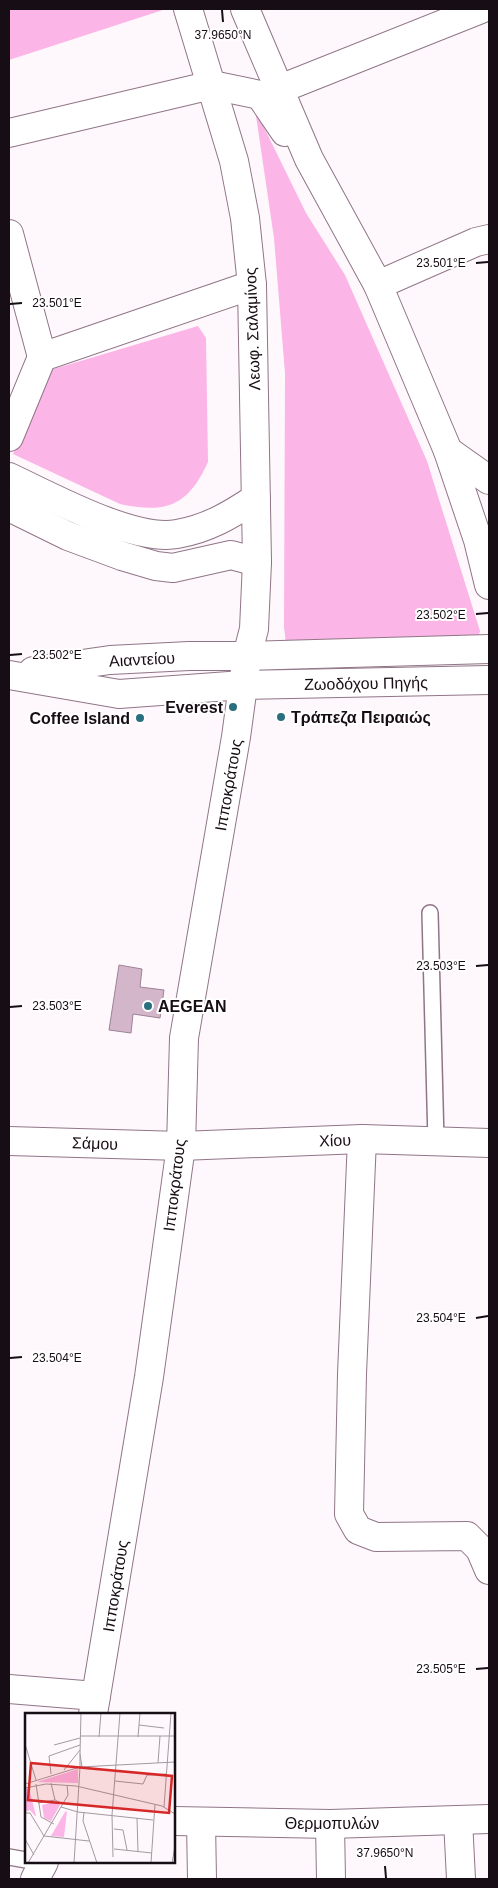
<svg xmlns="http://www.w3.org/2000/svg" width="498" height="1888" viewBox="0 0 498 1888" font-family="Arial,sans-serif">
<style>
.green{fill:#fbb5e6}
.building{fill:#d3b6ca;stroke:#9d8295}
.lines{fill:none;stroke-linecap:round;stroke-linejoin:round}
.service-casing{stroke:#907587;stroke-width:18}
.minor-casing{stroke:#907587;stroke-width:30}
.tertiary-casing{stroke:#907587;stroke-width:30}
.secondary-casing{stroke:#907587;stroke-width:30}
.service{stroke:#fff;stroke-width:15}
.minor{stroke:#fff;stroke-width:28}
.tertiary{stroke:#fff;stroke-width:28}
.secondary{stroke:#fff;stroke-width:28}
.ticks{fill:none;stroke:#170d14;stroke-width:2}
.poi-dot{fill:#2a6f7f;stroke:#fff;stroke-width:2}
.labels{text-anchor:middle;stroke-width:4;stroke-linejoin:round;paint-order:stroke}
.street-label{font-size:16px;fill:#170d14;stroke:#fff}
.poi-label{font-size:16px;font-weight:bold;fill:#170d14;stroke:#fff;text-anchor:end}
.inset-road{fill:none;stroke:#a29a9f;stroke-width:1}
.view{fill:#d62828;fill-opacity:0.15;stroke:#d62828;stroke-width:2.5}
.inset-edge{fill:none;stroke:#170d14;stroke-width:2.5}
.ticks-label{font-size:12px;text-anchor:middle;fill:#170d14;stroke:#fff;stroke-width:4;stroke-linejoin:round;paint-order:stroke}
</style>
<rect width="100%" height="100%" fill="#fef8fc"/>
<!-- green -->
<g class="green">
<polygon points="9,9 166,9 9,60"/>
<polygon points="255,109 306,213 345,275 427,461 480,631 477,641 286,644 284,627 285,373 274,238"/>
<path d="M198 326 206 338 208 462C188 506 166 514 120 504L13 454 47 371Z"/>
</g>
<!-- building -->
<polygon class="building" points="119,965 142,969 140,987 164,990 160,1018 133,1014 131,1033 109,1030"/>
<g class="lines">
<!-- service casing -->
<g class="service-casing">
<g id="service">
<polyline points="430,913 436,1141"/>
<polyline points="9,1857 26,1860"/>
</g>
</g>
<!-- minor casing -->
<g class="minor-casing">
<g id="minor">
<polyline points="280,89 481,9"/>
<polyline points="9,133 212,85 260,95"/>
<polyline points="9,234 42,357"/>
<polyline points="378,285 476,242 489,239"/>
<polyline points="9,437 42,357 252,285"/>
<polyline points="362,1139 352,1374 349,1514 358,1530 376,1537 467,1536 480,1549 489,1570"/>
<polyline points="9,1141 181,1146 362,1139 489,1143"/>
<polyline points="9,1689 96,1696"/>
<polyline points="458,1820 461,1879"/>
<polyline points="330,1824 331,1879"/>
</g>
</g>
<!-- tertiary casing -->
<g class="tertiary-casing">
<g id="tertiary">
<polyline points="448,451 489,480"/>
<path d="M9 477C50 496 133 542 177 534 207 529 231 515 256 498"/>
<polyline points="9,507 68,536 122,556 156,566 173,568 231,555 257,562"/>
<polyline points="174,1821 330,1824 489,1819"/>
<polyline points="201,1822 202,1879"/>
</g>
</g>
<!-- secondary casing -->
<g class="secondary-casing">
<g id="secondary">
<polyline points="245,9 309,159 378,285 448,451 478,540 489,585"/>
<polyline points="260,95 285,132"/>
<polyline points="33,671 110,660 189,656 247,656 489,649"/>
<polyline points="9,675 119,694 243,685 489,680"/>
<polyline points="93,1714 149,1377 181,1146 184,1038 236,737 247,656 254,629 257,562 252,285 245,218 234,161 188,9"/>
<polyline points="35,1879 44,1862"/>
</g>
</g>
<!-- service -->
<use href="#service" class="service"/>
<!-- minor -->
<use href="#minor" class="minor"/>
<!-- tertiary -->
<use href="#tertiary" class="tertiary"/>
<!-- secondary -->
<use href="#secondary" class="secondary"/>
</g>
<!-- ticks -->
<path class="ticks" d="M222 10 223 22M476 263 488 262M10 304 22 303M476 614 488 613M10 655 22 654M476 966 488 965M10 1007 22 1006M476 1318 488 1316M10 1358 22 1357M476 1669 488 1668M385 1866 386 1878"/>
<!-- markers -->
<g class="poi-dot">
<circle cx="233" cy="707" r="5"/>
<circle cx="281" cy="717" r="5"/>
<circle cx="140" cy="718" r="5"/>
<circle cx="148" cy="1006" r="5"/>
</g>
<g class="labels">
<!-- street labels -->
<g class="street-label">
<text transform="translate(252 329) rotate(-92)" y="6">Λεωφ. Σαλαμίνος</text>
<text transform="translate(142 659) rotate(-3)" y="6">Αιαντείου</text>
<text transform="translate(366 683) rotate(-1)" y="6">Ζωοδόχου Πηγής</text>
<text transform="translate(228 785) rotate(-80)" y="6">Ιπποκράτους</text>
<text transform="translate(335 1140) rotate(-2)" y="6">Χίου</text>
<text transform="translate(95 1143) rotate(2)" y="6">Σάμου</text>
<text transform="translate(174 1185) rotate(-83)" y="6">Ιπποκράτους</text>
<text transform="translate(115 1586) rotate(-81)" y="6">Ιπποκράτους</text>
<text x="332" y="1829">Θερμοπυλών</text>
</g>
<!-- poi labels -->
<g class="poi-label">
<text x="223" y="713">Everest</text>
<text x="291" y="723" text-anchor="start">Τράπεζα Πειραιώς</text>
<text x="130" y="724">Coffee Island</text>
<text x="158" y="1012" text-anchor="start">AEGEAN</text>
</g>
</g>
<!-- overview -->
<g transform="translate(25 1713)">
<rect width="150" height="150" fill="#fef8fc"/>
<path d="M53 56V70L12 69ZM4 75 11 103H10L5 97 0 99V76ZM29 89 35 92 26 108 19 105 17 92ZM42 98 39 124 26 123 40 99Z" fill="#fbb5e6"/>
<path class="inset-road" d="M114 12 139 15M55 23H150M74 24 76 0M113 24 115 0M0 31 11 67M29 32 55 25M55 41 56 0M133 50 135 23M55 54V41L57 54M39 57 55 37M26 61 24 43 55 32M90 68 118 71 122 62 142 61M26 70 30 87 38 91M0 71 55 54 150 49M11 71 16 104 29 111M0 75 21 71 51 73 137 93 150 101M13 90 30 87M36 94 53 99 128 107M139 94 146 0M59 99 58 108 72 150M0 100H5L19 123 64 128M112 105 113 139M89 116 98 117 102 137M0 126 9 142M89 136 127 140M88 144 87 102 95 0M3 150 43 82 42 72M49 150 55 54M126 150 130 91M147 150 150 133"/>
<path class="view" d="M6 50 147 63 144 100 3 87Z"/>
<rect width="150" height="150" class="inset-edge"/>
</g>
<g class="ticks-label">
<text x="223" y="39">37.9650°N</text>
<text x="441" y="267">23.501°E</text>
<text x="57" y="307">23.501°E</text>
<text x="441" y="619">23.502°E</text>
<text x="57" y="659">23.502°E</text>
<text x="441" y="970">23.503°E</text>
<text x="57" y="1010">23.503°E</text>
<text x="441" y="1322">23.504°E</text>
<text x="57" y="1362">23.504°E</text>
<text x="441" y="1673">23.505°E</text>
<text x="385" y="1857">37.9650°N</text>
</g>
<!-- border -->
<rect width="498" height="1888" fill="none" stroke="#170d14" stroke-width="20"/>
</svg>
